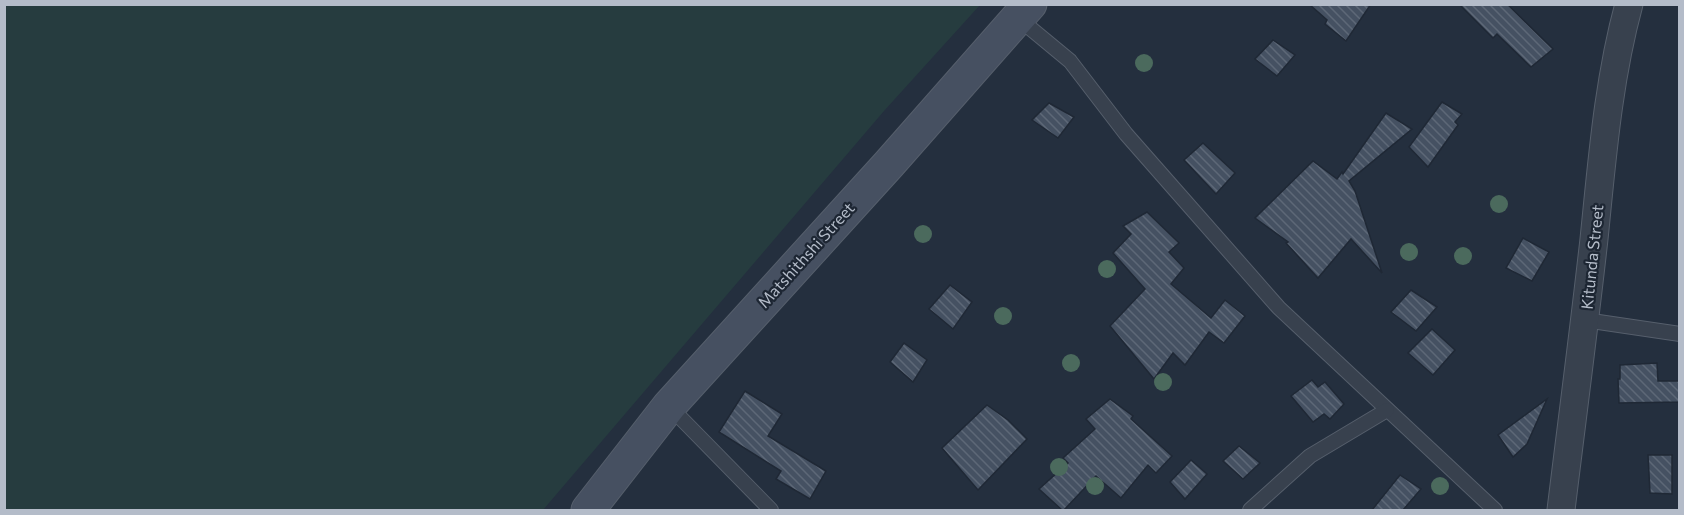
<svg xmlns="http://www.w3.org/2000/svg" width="1684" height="515" viewBox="0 0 1684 515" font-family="Commissioner,sans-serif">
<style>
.grass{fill:#263c3f}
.building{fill:url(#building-back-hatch);stroke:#1f2835;stroke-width:1.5}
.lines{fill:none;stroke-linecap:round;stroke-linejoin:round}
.lane-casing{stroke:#565f6c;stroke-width:16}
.street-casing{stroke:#565f6c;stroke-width:29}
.secondary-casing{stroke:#565f6c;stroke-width:35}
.lane{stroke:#38414e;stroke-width:14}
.street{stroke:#38414e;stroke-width:27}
.secondary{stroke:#465061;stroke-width:33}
.tree{fill:#4b6a5d}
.labels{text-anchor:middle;stroke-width:4.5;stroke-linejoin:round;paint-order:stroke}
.street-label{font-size:16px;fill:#b4bcc9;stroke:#1d2633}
</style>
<defs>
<pattern id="building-back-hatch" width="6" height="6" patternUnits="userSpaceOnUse" patternTransform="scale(1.5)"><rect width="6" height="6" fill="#455162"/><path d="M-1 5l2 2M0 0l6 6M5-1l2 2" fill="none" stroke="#5d6877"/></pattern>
</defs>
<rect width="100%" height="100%" fill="#242f3e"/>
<!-- grass -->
<polygon class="grass" points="4,5 5,4 980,5 884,111 543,510 5,510"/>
<!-- building -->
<g class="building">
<polygon points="1309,4 1371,4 1346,41 1325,24 1327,20"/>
<polygon points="1459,4 1507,4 1553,49 1531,67 1497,34 1493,38"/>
<polygon points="1273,40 1295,55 1277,76 1255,59"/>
<polygon points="1442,102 1462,114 1455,122 1458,125 1428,167 1409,147"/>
<polygon points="1049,103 1074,117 1058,138 1032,120"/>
<polygon points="1386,113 1412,129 1349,181 1355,191 1382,273 1351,239 1318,278 1286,243 1288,242 1255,218 1313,161 1337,179 1342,172 1343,174"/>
<polygon points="1203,143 1235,173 1216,194 1184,160"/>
<polygon points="1147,212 1179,243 1169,252 1184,268 1171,284 1211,318 1225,300 1245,316 1224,343 1209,332 1185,365 1173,353 1154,379 1110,326 1145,289 1113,253 1131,234 1123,226"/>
<polygon points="1523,238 1549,252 1532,281 1506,268"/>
<polygon points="950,285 972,302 953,329 929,309"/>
<polygon points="1411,290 1437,307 1416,331 1391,312"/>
<polygon points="1432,329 1455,350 1433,375 1408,353"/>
<polygon points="904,343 927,360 913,382 890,362"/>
<polygon points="1657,363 1658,381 1680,381 1680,402 1619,403 1618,379 1620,379 1620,365"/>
<polygon points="1312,380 1318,387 1325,382 1344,404 1330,419 1324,414 1313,422 1291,396"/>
<polygon points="745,391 782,414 768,436 826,471 810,499 776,479 781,471 719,432"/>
<polygon points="1110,399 1133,416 1131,419 1172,456 1156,473 1148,465 1121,498 1096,476 1064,510 1062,510 1039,489 1068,463 1063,458 1095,429 1086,419"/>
<polygon points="1547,399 1527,444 1513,457 1498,435"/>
<polygon points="987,405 1008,420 1027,439 978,490 942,448"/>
<polygon points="1239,446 1260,463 1243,479 1223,461"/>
<polygon points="1648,455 1672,455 1672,494 1650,493"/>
<polygon points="1191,460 1207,474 1185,499 1170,482"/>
<polygon points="1400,475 1421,489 1403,510 1372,510"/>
</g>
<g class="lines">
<!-- lane casing -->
<g class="lane-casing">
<g id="lane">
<polyline points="1018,18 1070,61 1126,134 1279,308 1495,510"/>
<polyline points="1585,320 1680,334"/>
<polyline points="669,406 771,510"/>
<polyline points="1250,510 1310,456 1387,410"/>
</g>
</g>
<!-- street casing -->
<g class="street-casing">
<path id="street" d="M1561 510C1572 420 1584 329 1594 239 1602 161 1608 81 1629 4"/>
</g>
<!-- secondary casing -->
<g class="secondary-casing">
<polyline id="secondary" points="588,510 669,406 889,164 1030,4"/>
</g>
<!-- lane -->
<use href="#lane" class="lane"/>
<!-- street -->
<use href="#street" class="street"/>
<!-- secondary -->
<use href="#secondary" class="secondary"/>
</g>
<!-- trees -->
<g class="tree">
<circle cx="1144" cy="63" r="9"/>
<circle cx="1499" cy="204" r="9"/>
<circle cx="923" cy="234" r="9"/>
<circle cx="1409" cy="252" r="9"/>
<circle cx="1463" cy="256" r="9"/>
<circle cx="1107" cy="269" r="9"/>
<circle cx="1003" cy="316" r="9"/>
<circle cx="1071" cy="363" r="9"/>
<circle cx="1163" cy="382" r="9"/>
<circle cx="1059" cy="467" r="9"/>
<circle cx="1095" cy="486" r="9"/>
<circle cx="1440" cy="486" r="9"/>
</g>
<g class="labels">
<!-- street labels -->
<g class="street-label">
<text transform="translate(806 255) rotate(-48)" y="6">Matshithshi Street</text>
<text transform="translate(1592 257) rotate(-84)" y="6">Kitunda Street</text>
</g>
</g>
<!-- border -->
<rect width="1684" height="515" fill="none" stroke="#b4bcc9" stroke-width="12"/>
</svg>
